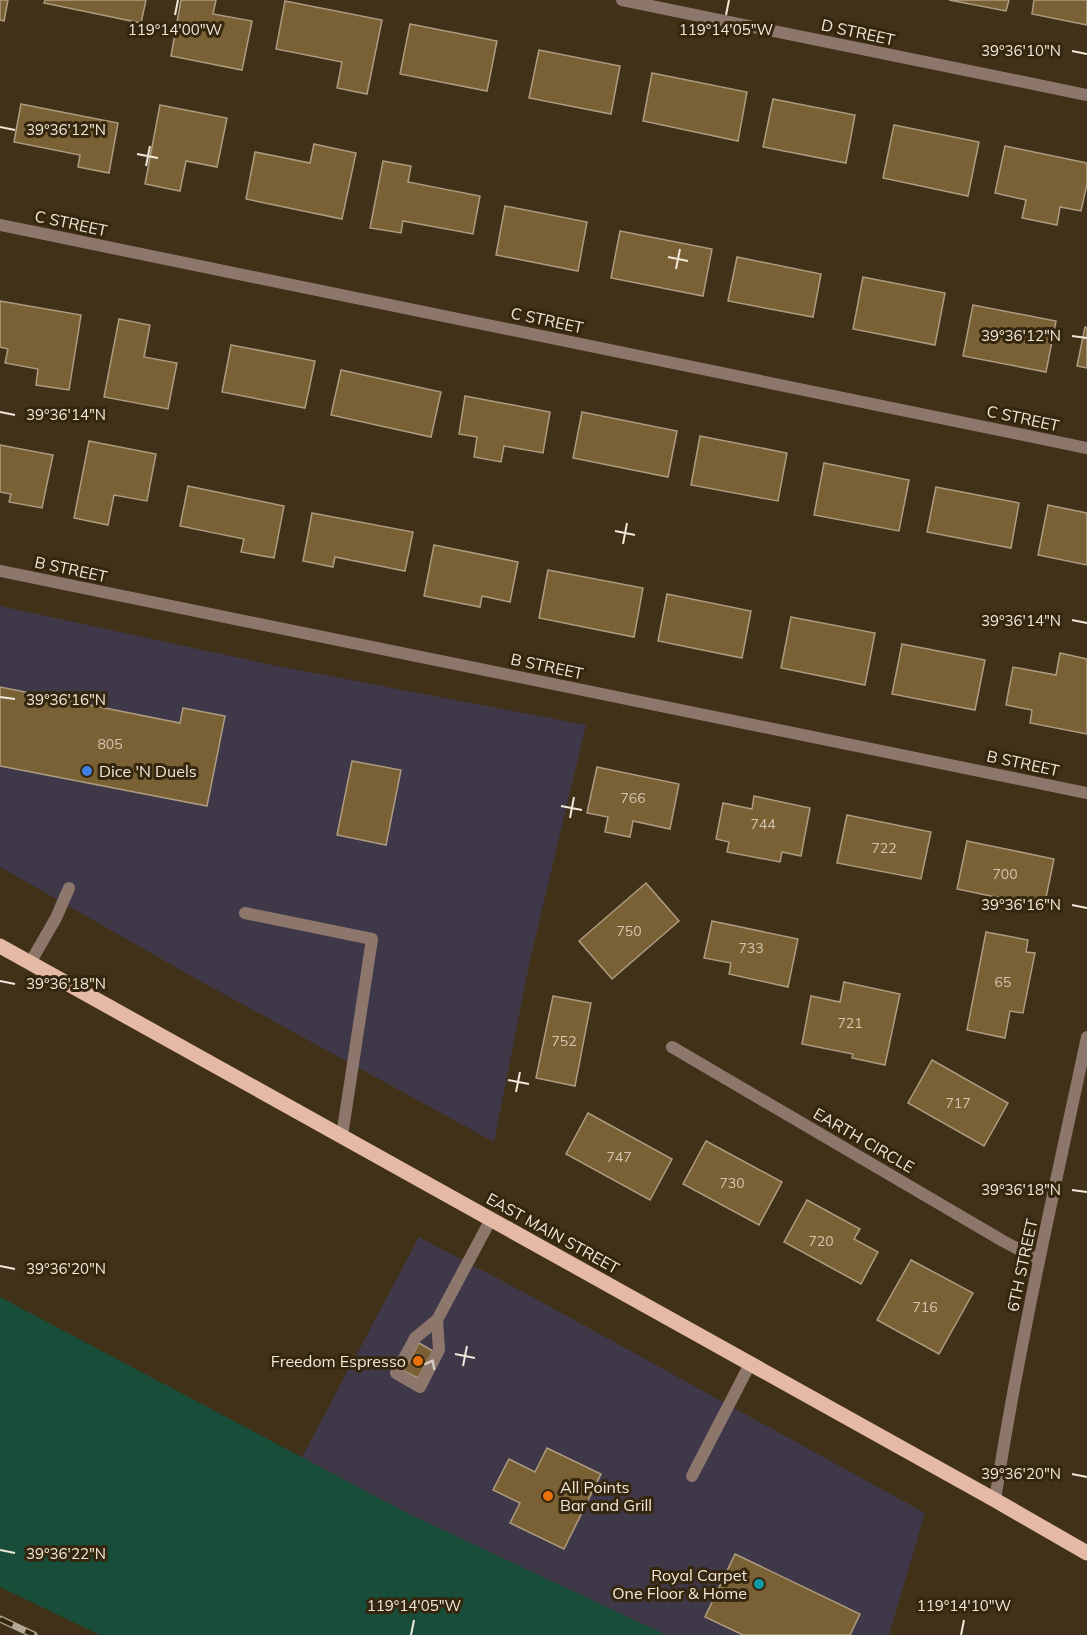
<svg xmlns="http://www.w3.org/2000/svg" width="1087" height="1635" viewBox="0 0 1087 1635" font-family="Mulish,sans-serif">
<style>
.commercial{fill:#3f3849}
.green{fill:#184d39}
.building{fill:#796035;stroke:#ad9c80;stroke-width:1.5}
.lines{fill:none;stroke-linecap:round;stroke-linejoin:round}
.service{stroke:#8d776d;stroke-width:12}
.minor{stroke:#8d776d;stroke-width:12}
.primary{stroke:#e5baa5;stroke-width:15}
.rail-casing{stroke:#b3a895;stroke-width:7}
.rail{stroke:#35270e;stroke-width:4.5;stroke-dasharray:14;stroke-linecap:butt}
.oneway{stroke:#d8ccbe}
.ticks{fill:none;stroke:#f1e8d9;stroke-width:2}
.shop-dot{fill:#3f7fe0;stroke:#35270e;stroke-width:2}
.food-dot{fill:#e8710a;stroke:#35270e;stroke-width:2}
.culture-dot{fill:#0f9aa8;stroke:#35270e;stroke-width:2}
.labels{text-anchor:middle;stroke-width:6;stroke-linejoin:round;paint-order:stroke}
.number-label{font-size:14px;fill:#d3c6b0}
.street-label{font-size:16px;fill:#f1e8d9;stroke:#35270e}
.poi-label{font-size:16px;fill:#f1e8d9;stroke:#35270e;text-anchor:start}
.ticks-label{font-size:15px;text-anchor:middle;fill:#f1e8d9;stroke:#35270e;stroke-width:6;stroke-linejoin:round;paint-order:stroke}
</style>
<rect width="100%" height="100%" fill="#403118"/>
<!-- commercial -->
<g class="commercial">
<polygon points="0,606 267,664 586,725 530,960 494,1142 202,982 0,867"/>
<polygon points="419,1237 527,1294 925,1513 889,1635 666,1635 409,1514 302,1457"/>
</g>
<!-- green -->
<polygon class="green" points="0,1297 409,1514 666,1635 100,1635 0,1587"/>
<!-- building -->
<g class="building">
<polygon points="0,0 8,0 4,21 0,20"/>
<polygon points="45,0 146,0 141,23 44,3"/>
<polygon points="181,0 216,0 213,14 252,21 242,70 171,56"/>
<polygon points="949,0 1009,0 1006,11"/>
<polygon points="1034,0 1087,0 1087,25 1032,14"/>
<polygon points="285,1 382,20 367,94 337,88 342,62 276,49"/>
<polygon points="410,24 497,41 487,91 400,74"/>
<polygon points="539,50 620,66 611,114 529,98"/>
<polygon points="652,73 747,92 738,141 643,121"/>
<polygon points="773,99 855,115 846,163 763,147"/>
<polygon points="21,104 118,123 109,173 78,167 80,155 14,142"/>
<polygon points="160,105 227,118 217,167 186,161 180,191 145,184"/>
<polygon points="894,125 979,142 968,196 883,178"/>
<polygon points="314,144 356,153 342,219 246,199 255,152 310,163"/>
<polygon points="1005,146 1087,163 1087,184 1081,211 1060,207 1057,225 1022,218 1026,200 995,193"/>
<polygon points="383,161 411,166 408,182 480,196 473,234 403,221 401,233 370,228"/>
<polygon points="505,206 587,222 578,271 496,255"/>
<polygon points="620,231 712,249 703,296 611,278"/>
<polygon points="737,257 821,274 813,317 728,301"/>
<polygon points="863,277 945,293 935,345 853,329"/>
<polygon points="0,301 81,315 69,390 36,385 38,369 5,363 8,349 0,347"/>
<polygon points="973,305 1056,321 1046,372 963,356"/>
<polygon points="119,319 150,325 144,357 177,363 168,409 104,397"/>
<polygon points="1085,327 1087,328 1087,368 1077,366"/>
<polygon points="231,345 315,361 305,408 222,392"/>
<polygon points="341,370 441,392 431,437 331,415"/>
<polygon points="465,396 550,412 543,453 504,446 501,462 474,457 477,437 459,434"/>
<polygon points="582,412 677,431 668,477 573,458"/>
<polygon points="700,436 787,453 778,501 691,485"/>
<polygon points="89,441 156,454 147,501 114,495 108,525 74,518"/>
<polygon points="0,445 53,455 42,508 9,502 11,494 0,492"/>
<polygon points="824,463 909,480 899,531 814,515"/>
<polygon points="188,486 284,506 274,558 241,552 244,539 180,526"/>
<polygon points="936,487 1019,503 1011,548 927,532"/>
<polygon points="1048,505 1087,513 1087,565 1038,555"/>
<polygon points="312,513 413,532 405,571 335,557 333,567 303,561"/>
<polygon points="434,545 518,562 510,602 482,596 480,607 424,596"/>
<polygon points="548,570 643,588 634,637 539,618"/>
<polygon points="667,594 751,611 742,658 658,641"/>
<polygon points="791,617 875,633 865,685 781,668"/>
<polygon points="902,644 985,660 975,710 892,694"/>
<polygon points="1060,653 1087,659 1087,734 1030,723 1032,710 1006,705 1013,667 1056,675"/>
<polygon points="0,687 180,723 183,708 225,716 207,806 0,766"/>
<polygon points="352,761 401,770 386,845 337,835"/>
<polygon points="597,767 679,784 670,829 633,821 630,837 605,832 608,817 587,813"/>
<polygon points="754,796 810,808 801,856 782,852 780,862 727,852 729,842 716,839 723,803 752,809"/>
<polygon points="847,815 931,832 921,879 837,863"/>
<polygon points="967,841 1054,859 1044,907 957,889"/>
<polygon points="646,883 679,921 612,979 579,941"/>
<polygon points="712,921 798,939 788,987 729,974 731,963 704,958"/>
<polygon points="986,932 1028,940 1026,952 1035,953 1023,1013 1010,1011 1005,1038 967,1030"/>
<polygon points="844,982 900,994 885,1065 852,1058 853,1054 802,1044 811,996 840,1002"/>
<polygon points="553,996 591,1003 575,1086 536,1078"/>
<polygon points="932,1060 1008,1103 984,1146 908,1103"/>
<polygon points="588,1113 672,1159 650,1200 566,1154"/>
<polygon points="706,1141 782,1182 759,1225 683,1184"/>
<polygon points="807,1200 860,1229 854,1239 878,1252 861,1284 784,1242"/>
<polygon points="911,1260 973,1293 939,1354 877,1320"/>
<polygon points="419,1343 433,1351 418,1378 404,1371"/>
<polygon points="547,1448 601,1474 564,1549 510,1523 520,1503 493,1490 509,1459 535,1472"/>
<polygon points="735,1554 860,1614 850,1635 743,1635 705,1617"/>
</g>
<g class="lines">
<!-- service -->
<g class="service">
<polyline points="245,913 372,939 342,1136"/>
<polyline points="30,963 56,918 69,888"/>
<polyline points="437,1320 439,1350 420,1387 396,1373 415,1338 437,1320 491,1219"/>
<polyline points="692,1476 750,1364"/>
</g>
<!-- minor -->
<g class="minor">
<polyline points="622,0 1087,95"/>
<polyline points="0,225 1087,448"/>
<polyline points="0,571 1087,793"/>
<polyline points="672,1047 1003,1241 1039,1260"/>
<path d="M995 1500C1019 1344 1054 1191 1087 1037"/>
</g>
<!-- primary -->
<polyline class="primary" points="0,946 995,1500 1087,1553"/>
<!-- rail casing -->
<g class="rail-casing">
<polyline id="rail" points="0,1619 34,1635"/>
</g>
<!-- rail -->
<use href="#rail" class="rail"/>
</g>
<!-- one-way arrows -->
<defs><path id="oneway-chevron" d="M-2-3.5L2.5 0L-2 3.5" fill="none" stroke-width="1.6" stroke-linecap="round" stroke-linejoin="round" transform="scale(1.5)"/></defs>
<use class="oneway" href="#oneway-chevron" transform="translate(431 1364) rotate(-62)"/>
<!-- ticks -->
<path class="ticks" d="M175 15 178 0M726 15 729 0M1072 51 1087 54M0 127 15 130M137 154 158 158M146 166 150 146M668 257 688 261M676 269 680 249M1072 336 1087 338M0 412 15 415M615 531 635 535M623 544 627 523M1072 620 1087 623M0 697 15 699M561 806 582 810M570 818 574 797M1072 905 1087 908M0 981 15 984M508 1080 529 1084M516 1092 520 1072M1072 1190 1087 1192M0 1266 15 1269M455 1354 475 1358M463 1366 467 1346M1072 1474 1087 1477M0 1550 15 1553M411 1635 414 1620M961 1635 964 1620"/>
<!-- markers -->
<circle class="shop-dot" cx="87" cy="771" r="6"/>
<g class="food-dot">
<circle cx="418" cy="1361" r="6"/>
<circle cx="548" cy="1496" r="6"/>
</g>
<circle class="culture-dot" cx="759" cy="1584" r="6"/>
<g class="labels">
<!-- number labels -->
<g class="number-label">
<text x="110" y="749">805</text>
<text x="633" y="803">766</text>
<text x="763" y="829">744</text>
<text x="884" y="853">722</text>
<text x="1005" y="879">700</text>
<text x="629" y="936">750</text>
<text x="751" y="953">733</text>
<text x="1003" y="987">65</text>
<text x="850" y="1028">721</text>
<text x="564" y="1046">752</text>
<text x="958" y="1108">717</text>
<text x="619" y="1162">747</text>
<text x="732" y="1188">730</text>
<text x="821" y="1246">720</text>
<text x="925" y="1312">716</text>
</g>
<!-- street labels -->
<g class="street-label">
<text transform="translate(858 32) rotate(12)" y="6">D STREET</text>
<text transform="translate(71 223) rotate(12)" y="6">C STREET</text>
<text transform="translate(547 320) rotate(12)" y="6">C STREET</text>
<text transform="translate(1023 418) rotate(12)" y="6">C STREET</text>
<text transform="translate(71 569) rotate(12)" y="6">B STREET</text>
<text transform="translate(547 666) rotate(12)" y="6">B STREET</text>
<text transform="translate(1023 763) rotate(12)" y="6">B STREET</text>
<text transform="translate(864 1140) rotate(30)" y="6">EARTH CIRCLE</text>
<text transform="translate(553 1233) rotate(29)" y="6">EAST MAIN STREET</text>
<text transform="translate(1022 1265) rotate(-78)" y="6">6TH STREET</text>
</g>
<!-- poi labels -->
<g class="poi-label">
<text x="99" y="777">Dice 'N Duels</text>
<text x="406" y="1367" text-anchor="end">Freedom Espresso</text>
<text x="560" y="1493">All Points<tspan x="560" dy="18">Bar and Grill</tspan></text>
<text x="747" y="1581" text-anchor="end">Royal Carpet<tspan x="747" dy="18">One Floor &amp; Home</tspan></text>
</g>
</g>
<g class="ticks-label">
<text x="175" y="35">119°14'00"W</text>
<text x="726" y="35">119°14'05"W</text>
<text x="1021" y="56">39°36'10"N</text>
<text x="66" y="135">39°36'12"N</text>
<text x="1021" y="341">39°36'12"N</text>
<text x="66" y="420">39°36'14"N</text>
<text x="1021" y="626">39°36'14"N</text>
<text x="66" y="705">39°36'16"N</text>
<text x="1021" y="910">39°36'16"N</text>
<text x="66" y="989">39°36'18"N</text>
<text x="1021" y="1195">39°36'18"N</text>
<text x="66" y="1274">39°36'20"N</text>
<text x="1021" y="1479">39°36'20"N</text>
<text x="66" y="1559">39°36'22"N</text>
<text x="414" y="1611">119°14'05"W</text>
<text x="964" y="1611">119°14'10"W</text>
</g>
</svg>
